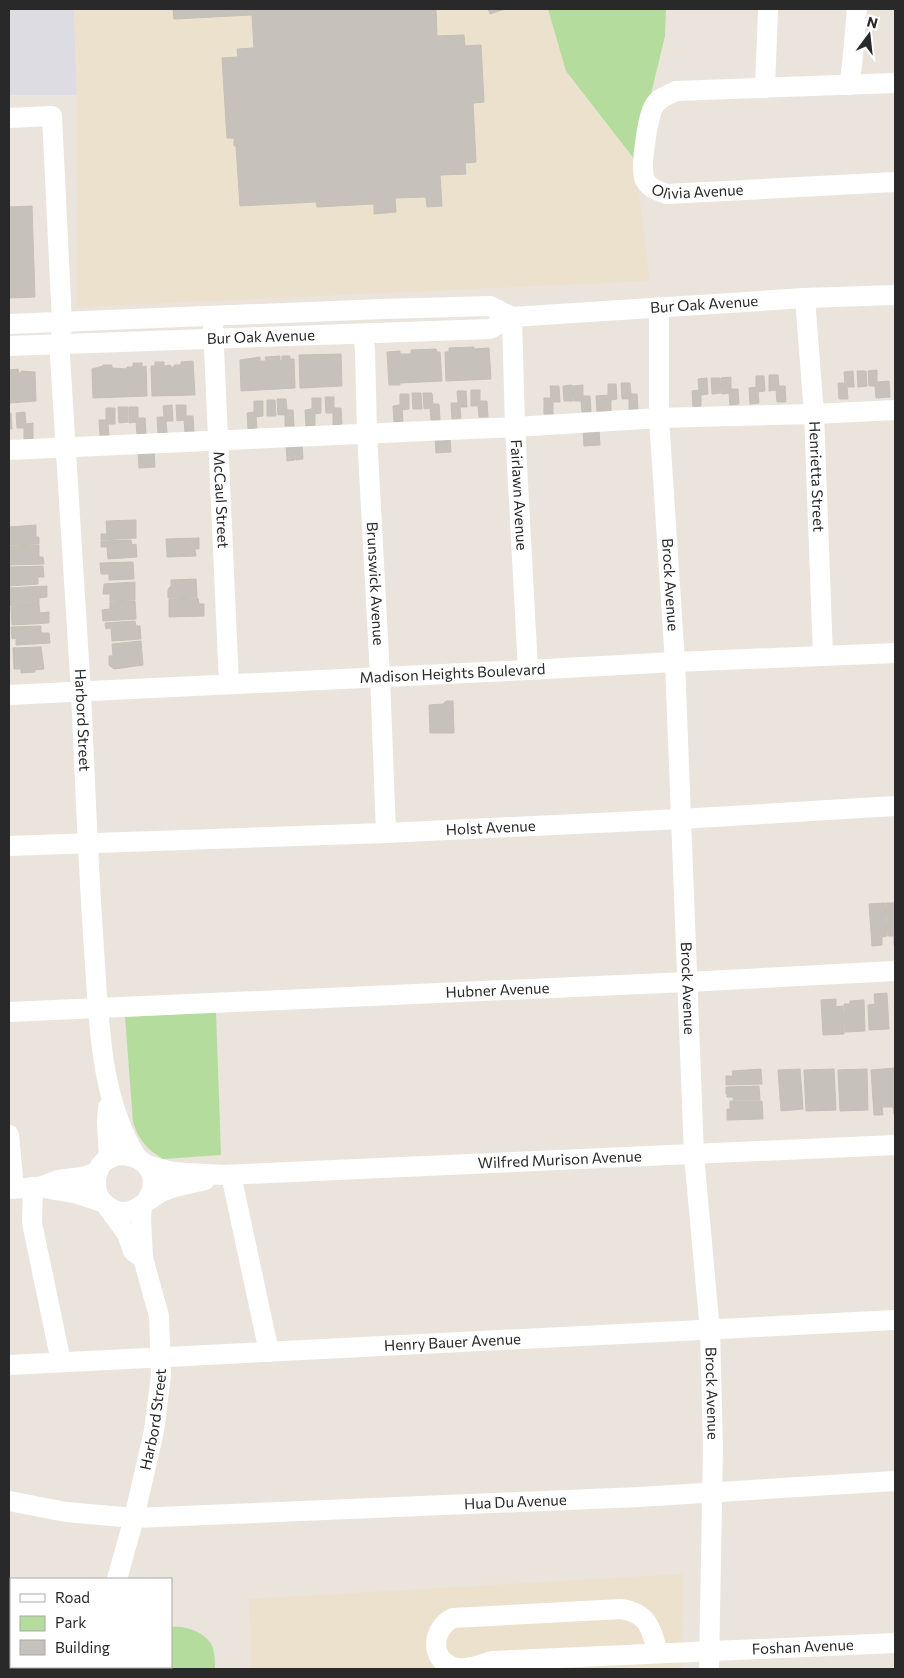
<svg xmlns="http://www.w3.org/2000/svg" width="904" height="1678" viewBox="0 0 904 1678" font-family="Commissioner,sans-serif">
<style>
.industrial{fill:#dedce3}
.education{fill:#ebe1cd}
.green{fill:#b4dc9d}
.building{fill:#c6c2bb;stroke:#c5c0b6}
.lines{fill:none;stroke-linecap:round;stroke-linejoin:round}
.minor{stroke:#fff;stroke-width:20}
.labels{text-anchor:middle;stroke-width:4.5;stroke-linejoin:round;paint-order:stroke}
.street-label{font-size:15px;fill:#292929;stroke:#fff}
</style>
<rect width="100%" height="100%" fill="#eae4dc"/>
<!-- industrial -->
<polygon class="industrial" points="9,9 74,9 77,95 9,95"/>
<!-- education -->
<g class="education">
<polygon points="74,9 548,9 566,71 635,160 650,281 77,307 77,95"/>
<polygon points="683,1574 682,1669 251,1669 249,1599"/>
</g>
<!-- green -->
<g class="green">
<polygon points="548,9 666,9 665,36 635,160 566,71"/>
<path d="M216 1012 221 1155 163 1159C147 1149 139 1141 133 1122L125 1017Z"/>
<path d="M171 1627C186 1625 208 1633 213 1648 215 1655 215 1663 215 1669H143V1667H171Z"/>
</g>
<!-- building -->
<g class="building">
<polygon points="173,9 436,9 437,36 464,35 465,46 481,45 484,102 473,103 476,162 465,163 466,174 440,175 442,206 427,207 426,197 395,198 396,212 374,214 374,204 317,207 316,202 240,206 236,146 234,146 234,138 227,138 222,58 238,57 237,49 254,48 252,15 174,19"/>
<polygon points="488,9 505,9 490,14"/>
<polygon points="32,206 35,297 9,298 9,207"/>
<polygon points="474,347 474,349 489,348 491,379 446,381 445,352 449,352 449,348"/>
<polygon points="436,349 437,352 440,352 442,381 400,383 400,385 389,385 387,352 400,351 400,354 411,354 411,350"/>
<polygon points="341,354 342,386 300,388 299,355"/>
<polygon points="280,356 280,361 282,360 282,356 290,356 290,359 294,359 295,388 241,391 240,360 260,357 260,361 266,361 265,357"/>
<polygon points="193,361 195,395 152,396 151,366 155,366 155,362 164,362 164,366 170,365 171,367 175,367 174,365 181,365 181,362"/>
<polygon points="133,363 142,363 142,367 146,366 147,396 93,398 92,369 103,366 103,365 112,365 112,368 127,369 127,367 133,367"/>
<polygon points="18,369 19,373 21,373 21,371 35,372 36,401 9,403 9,370"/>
<polygon points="877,370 877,382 889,381 890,397 876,398 875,386 869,386 868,371"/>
<polygon points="853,371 854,387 847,387 848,399 839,399 838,383 845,383 844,372"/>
<polygon points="857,371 866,371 867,386 858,387"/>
<polygon points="769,375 778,375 779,386 785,386 786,402 777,402 776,390 769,391"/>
<polygon points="756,376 764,376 765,391 758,392 759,403 750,404 749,388 756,387"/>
<polygon points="731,377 731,389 738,389 739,404 730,405 729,393 722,394 721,378"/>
<polygon points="707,378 708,394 701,395 701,406 693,407 692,391 699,390 698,379"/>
<polygon points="711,378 720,378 721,393 712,394"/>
<polygon points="621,383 630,383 631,394 637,394 638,410 629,410 629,399 622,399"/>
<polygon points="608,384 616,384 617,399 611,400 611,411 597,412 596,396 608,395"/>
<polygon points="572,385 573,401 564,401 563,386"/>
<polygon points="583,385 583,396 590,396 591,412 582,412 581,401 574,401 573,386"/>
<polygon points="550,386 559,386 560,402 553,402 553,414 544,414 544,398 551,398"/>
<polygon points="471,390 480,390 480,401 487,401 488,417 479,417 478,406 471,406"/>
<polygon points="457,391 466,391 467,407 460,407 461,418 452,419 451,403 458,403"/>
<polygon points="412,393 421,393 422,409 413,409"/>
<polygon points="423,393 432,393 433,404 439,404 440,420 431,420 430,408 424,409"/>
<polygon points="400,394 409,394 409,409 402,410 403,421 394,422 393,406 400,405"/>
<polygon points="325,397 334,397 334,408 341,408 342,424 333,425 333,413 326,413"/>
<polygon points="312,398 321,398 321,413 315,414 315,425 306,426 305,410 312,409"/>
<polygon points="277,399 286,399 287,410 293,410 294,426 285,426 285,415 278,415"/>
<polygon points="267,400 275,400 276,416 267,416"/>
<polygon points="254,401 263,401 263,416 256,417 257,428 248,429 247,413 254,412"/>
<polygon points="172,405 173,421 166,421 167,433 158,433 157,417 164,417 163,406"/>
<polygon points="176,405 186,405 186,416 193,416 194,432 185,432 184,420 177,421"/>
<polygon points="118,407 128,407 128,422 119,423"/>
<polygon points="129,407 138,407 138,418 145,418 146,434 137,434 136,422 129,423"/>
<polygon points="106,408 115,408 115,424 108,424 109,436 100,436 99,420 106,420"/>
<polygon points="25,412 26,424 33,423 33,439 24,440 24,428 17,428 16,413"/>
<polygon points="9,413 11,413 12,429 9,429"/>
<polygon points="583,430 599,430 600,445 584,446"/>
<polygon points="450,437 451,452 436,453 435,438"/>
<polygon points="294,444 295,460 287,461 286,445"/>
<polygon points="295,444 302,444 303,459 296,460"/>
<polygon points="154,451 155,467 139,468 138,452"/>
<polygon points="136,520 136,538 101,540 101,534 107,534 106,521"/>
<polygon points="36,525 36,537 39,537 39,544 9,545 9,527"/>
<polygon points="199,538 199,549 195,549 196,556 167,557 166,539"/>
<polygon points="131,540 132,545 136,544 137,557 108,559 107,547 101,547 101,541"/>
<polygon points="39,545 39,557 43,557 44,564 9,565 9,546"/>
<polygon points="133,562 134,579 109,580 109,574 101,574 100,563"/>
<polygon points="43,566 44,577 38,577 38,584 9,586 9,567"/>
<polygon points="196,579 197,597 168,598 168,589 171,586 171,580"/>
<polygon points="135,582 135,600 110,601 110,594 103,594 104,584"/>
<polygon points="47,586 47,597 39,598 39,605 10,606 9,588"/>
<polygon points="198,598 199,604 204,604 204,616 169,617 169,599"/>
<polygon points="135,601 136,619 103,621 102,610 110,609 110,602"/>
<polygon points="39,605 40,613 49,612 49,623 12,625 11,607"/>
<polygon points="135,621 136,626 140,626 141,639 112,641 111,628 106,629 105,623"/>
<polygon points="41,626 41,633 49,633 50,643 16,645 16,638 12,639 11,627"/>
<polygon points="141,641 143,665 114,669 109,665 109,656 113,656 112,644"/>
<polygon points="41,647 44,669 35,670 35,672 21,673 21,669 14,669 13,648"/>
<polygon points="446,701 453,701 454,733 430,733 429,705 443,704"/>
<polygon points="885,903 887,936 882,937 882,945 872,946 869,904"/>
<polygon points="886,903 895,903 895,945 894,945 894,936 888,936"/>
<polygon points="887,993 889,1029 869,1030 868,1005 875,1004 874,994"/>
<polygon points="836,999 836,1007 843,1006 844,1034 823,1035 821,1000"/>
<polygon points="864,1000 865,1031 845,1032 844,1004 850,1004 850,1001"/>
<polygon points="895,1068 895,1114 894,1114 893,1107 882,1107 883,1115 874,1115 871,1070"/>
<polygon points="761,1069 762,1084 726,1085 726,1076 733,1076 732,1071"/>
<polygon points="800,1069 803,1109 781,1111 778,1070"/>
<polygon points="834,1069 836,1110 806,1111 804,1070"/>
<polygon points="867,1069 868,1110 840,1111 838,1070"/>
<polygon points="759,1086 760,1100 733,1100 733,1097 727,1097 727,1094 726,1094 726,1087"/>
<polygon points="730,1101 762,1101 763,1119 727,1120 727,1109 730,1109"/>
</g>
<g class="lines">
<!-- minor -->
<g class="minor">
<path id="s1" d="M895 83 676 91C668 95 658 98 654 106 648 115 639 171 645 180 650 189 658 191 667 194L895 182"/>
<polyline points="849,85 852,65 857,9"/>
<polyline points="765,88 768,9"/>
<path id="s2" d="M9 118 52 116 62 322 60 356C66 469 75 581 81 693 85 779 88 864 94 949 99 1019 99 1097 137 1158"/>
<path id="s3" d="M805 298 814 414 823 656"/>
<path id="s4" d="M659 307V418L675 662 694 1155 710 1331 713 1447 709 1669"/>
<path id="s5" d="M512 317 515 427 528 670"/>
<polyline points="9,324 382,309 490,306 512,317"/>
<path id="s6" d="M213 326 229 684"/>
<path id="s7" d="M363 334 365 350 367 433 380 676 386 833"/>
<path id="s8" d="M9 346 490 329 512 317 805 298 895 295"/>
<polyline points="9,450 515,427 659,418 814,414 895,410"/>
<path id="s9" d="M9 695 528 670 675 662 895 653"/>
<path id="s10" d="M9 846 386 833 680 819 895 806"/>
<path id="s11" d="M9 1012 687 982 895 971"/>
<polyline points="108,1107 107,1122 109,1159"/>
<polyline points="9,1135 14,1188"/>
<path id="s12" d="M146 1165 172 1172 223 1175 895 1145"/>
<polyline points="231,1175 269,1352"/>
<polyline points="42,1186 58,1180 82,1177 98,1172"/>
<polyline points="33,1187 32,1223 61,1362"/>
<polyline points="9,1189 39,1187 78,1194 102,1202"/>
<path d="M146 1202C176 1156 98 1135 96 1181 95 1190 99 1200 106 1205 129 1224 144 1200 164 1191 176 1185 192 1184 205 1180"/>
<polyline points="106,1205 127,1234 133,1251 141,1257"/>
<path id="s13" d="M9 1365 895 1320"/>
<path id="s14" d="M9 1501 66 1512 134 1518 639 1497 895 1481"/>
<path id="s15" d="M117 1579 134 1518 154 1431 161 1375 159 1316 143 1258 141 1218 142 1206"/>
<path id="s16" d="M658 1653C651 1628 648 1613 621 1609L453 1618C432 1628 429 1659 453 1667 465 1671 480 1665 492 1661L895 1643"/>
<polyline points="91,1669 91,1667"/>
</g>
</g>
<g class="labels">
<!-- street labels -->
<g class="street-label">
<text dy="5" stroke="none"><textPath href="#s1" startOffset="379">Olivia Avenue</textPath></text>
<text dy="5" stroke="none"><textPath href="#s8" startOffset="699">Bur Oak Avenue</textPath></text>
<text dy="5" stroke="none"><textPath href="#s8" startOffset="252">Bur Oak Avenue</textPath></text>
<text dy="5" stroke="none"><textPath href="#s3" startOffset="179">Henrietta Street</textPath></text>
<text dy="5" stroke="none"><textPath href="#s5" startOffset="178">Fairlawn Avenue</textPath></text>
<text dy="5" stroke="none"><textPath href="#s6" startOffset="174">McCaul Street</textPath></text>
<text dy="5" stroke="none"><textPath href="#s7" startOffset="250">Brunswick Avenue</textPath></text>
<text dy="5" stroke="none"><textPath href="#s4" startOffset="278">Brock Avenue</textPath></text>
<text dy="5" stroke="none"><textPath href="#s9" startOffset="444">Madison Heights Boulevard</textPath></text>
<text dy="5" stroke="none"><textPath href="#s2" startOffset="648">Harbord Street</textPath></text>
<text dy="5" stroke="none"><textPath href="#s10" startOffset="482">Holst Avenue</textPath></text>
<text dy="5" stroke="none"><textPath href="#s4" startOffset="682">Brock Avenue</textPath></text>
<text dy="5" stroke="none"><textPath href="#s11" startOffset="489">Hubner Avenue</textPath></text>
<text dy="5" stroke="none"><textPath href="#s12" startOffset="415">Wilfred Murison Avenue</textPath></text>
<text dy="5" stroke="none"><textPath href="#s13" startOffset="444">Henry Bauer Avenue</textPath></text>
<text dy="5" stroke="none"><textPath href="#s4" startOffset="1088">Brock Avenue</textPath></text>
<text dy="5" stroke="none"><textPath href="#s15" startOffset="164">Harbord Street</textPath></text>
<text dy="5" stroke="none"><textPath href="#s14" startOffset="508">Hua Du Avenue</textPath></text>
<text dy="5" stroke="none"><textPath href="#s16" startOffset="645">Foshan Avenue</textPath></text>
</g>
</g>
<!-- border -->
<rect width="904" height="1678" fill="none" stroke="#292929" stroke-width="20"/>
<!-- legend -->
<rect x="10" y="1578" width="162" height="90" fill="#ffffff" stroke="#a9a9a9"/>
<rect x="20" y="1594" width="25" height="8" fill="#ffffff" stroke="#a9a9a9"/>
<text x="55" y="1603" font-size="15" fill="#292929">Road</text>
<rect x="20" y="1616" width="25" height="15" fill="#b4dc9d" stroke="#a9a9a9"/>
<text x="55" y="1628" font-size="15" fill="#292929">Park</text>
<rect x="20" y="1640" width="25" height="15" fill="#c6c2bb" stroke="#a9a9a9"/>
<text x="55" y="1653" font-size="15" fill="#292929">Building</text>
<!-- north arrow -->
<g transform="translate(869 35) rotate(15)" stroke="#ffffff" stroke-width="4" paint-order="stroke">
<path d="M0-4L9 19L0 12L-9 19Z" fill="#292929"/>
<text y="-8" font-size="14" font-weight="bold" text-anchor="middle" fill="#292929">N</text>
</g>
</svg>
